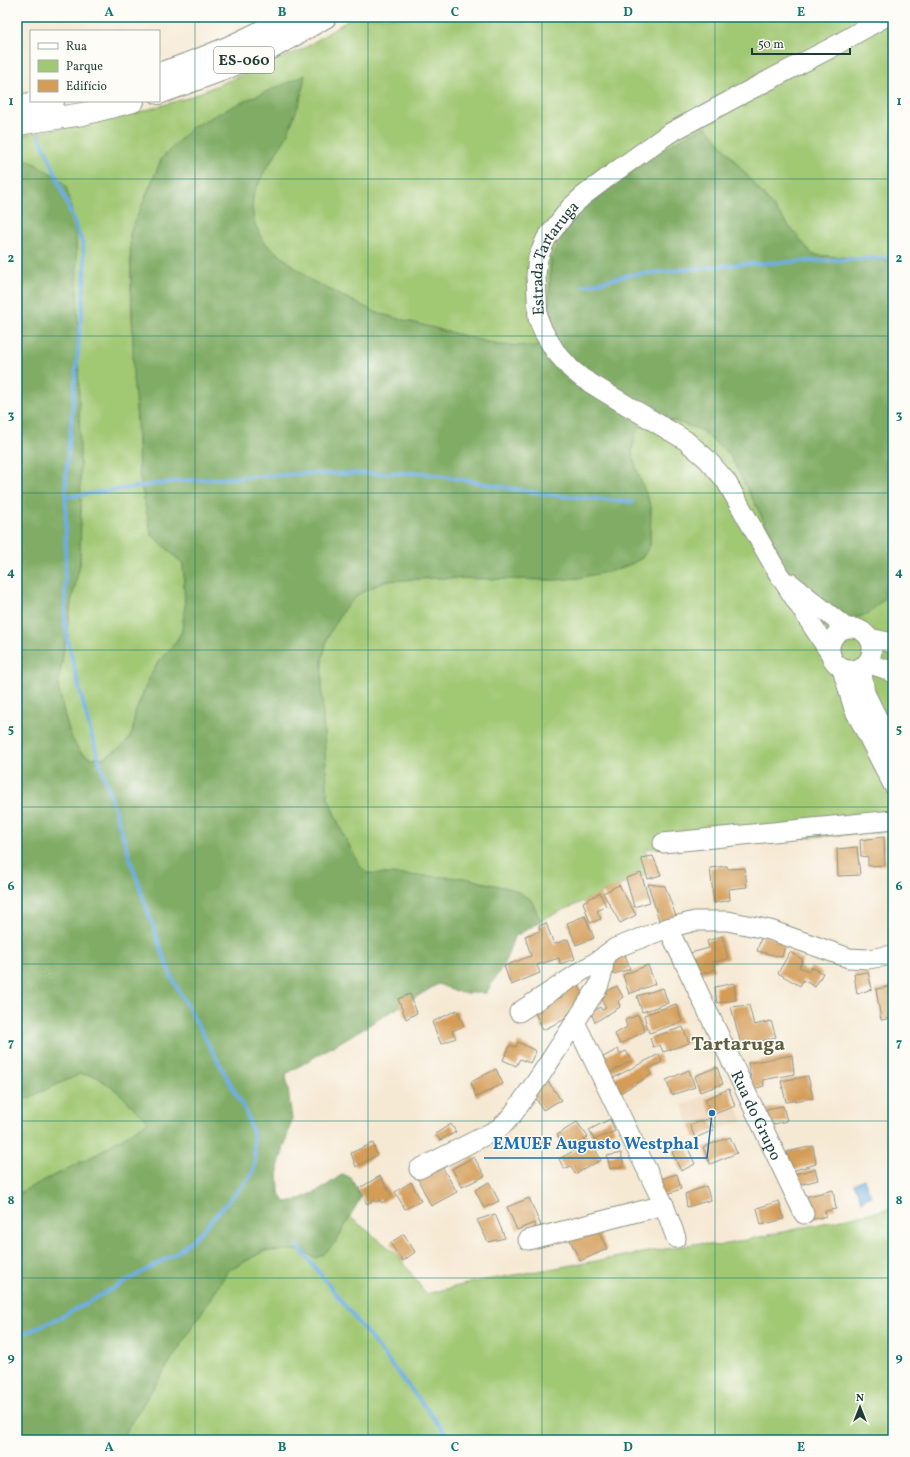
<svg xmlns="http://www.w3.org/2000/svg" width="910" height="1457" viewBox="0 0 910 1457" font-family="Vollkorn,serif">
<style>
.built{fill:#f0d6bc}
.green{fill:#a1c873;stroke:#608254}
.forest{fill:#80ac65;stroke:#50744c}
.water{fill:#6eaee2;stroke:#46768b}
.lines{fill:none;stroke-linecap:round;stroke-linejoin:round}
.stream{stroke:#6eaee2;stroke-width:4}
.building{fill:#d49c57}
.minor-casing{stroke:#8a9384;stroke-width:21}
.major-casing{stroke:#8a9384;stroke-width:24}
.minor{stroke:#fff;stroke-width:19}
.major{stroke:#fff;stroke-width:22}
.grid{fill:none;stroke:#0f766e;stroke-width:1;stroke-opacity:0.55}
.labels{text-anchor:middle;stroke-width:3;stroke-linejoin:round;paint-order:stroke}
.shield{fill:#fdfcf7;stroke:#62766e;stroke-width:1}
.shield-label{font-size:15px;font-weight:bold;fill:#1f3d34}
.street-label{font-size:16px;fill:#1f3d34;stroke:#fdfcf7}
.district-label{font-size:20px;font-weight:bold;fill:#5e5e40;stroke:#fdfcf7}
.leader{fill:none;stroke:#1f6fb2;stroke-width:1.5}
.callout-dot{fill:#1f6fb2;stroke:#fdfcf7;stroke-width:1.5}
.callout-label{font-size:17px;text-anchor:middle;font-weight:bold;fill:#1f6fb2;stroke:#fdfcf7;stroke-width:3;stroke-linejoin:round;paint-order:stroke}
.neatline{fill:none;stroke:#0f766e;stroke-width:1.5}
.grid-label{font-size:13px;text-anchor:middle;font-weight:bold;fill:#0f766e}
</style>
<rect width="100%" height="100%" fill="#fdfcf7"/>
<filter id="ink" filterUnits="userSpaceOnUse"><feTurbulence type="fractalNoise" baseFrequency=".025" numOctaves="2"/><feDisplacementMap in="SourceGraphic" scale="8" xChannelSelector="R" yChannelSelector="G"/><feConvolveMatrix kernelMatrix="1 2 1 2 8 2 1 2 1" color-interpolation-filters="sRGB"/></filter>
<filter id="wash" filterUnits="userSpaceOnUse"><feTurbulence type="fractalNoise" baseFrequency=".012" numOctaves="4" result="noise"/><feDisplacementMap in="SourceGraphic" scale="16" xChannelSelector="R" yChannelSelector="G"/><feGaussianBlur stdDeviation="0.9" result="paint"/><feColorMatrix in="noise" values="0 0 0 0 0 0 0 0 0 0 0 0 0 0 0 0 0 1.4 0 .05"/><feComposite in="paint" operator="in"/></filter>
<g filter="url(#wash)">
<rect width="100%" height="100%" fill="#f6e9d4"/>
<!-- built -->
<polygon class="built" points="727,1086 743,1121 694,1137 682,1105"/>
<!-- green -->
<g class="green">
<polygon points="353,17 893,17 893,261 813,255 706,126 551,257 549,301 551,327 545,346 498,345 377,313 312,281 266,244 255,225 252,209 253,195 265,170 276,155 162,158 130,233 131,297 139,473 151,534 183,564 185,605 182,631 176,642 158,662 148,681 135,713 133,730 129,739 120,748 104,758 91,758 80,752 71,737 65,717 58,686 72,598 80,564 81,505 57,177 21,156 17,155 17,136 115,119 187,98 303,49"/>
<polygon points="656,421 674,421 701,430 729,454 761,515 880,603 893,590 893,831 646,849 649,873 547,917 541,921 531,900 515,890 464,878 366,873 360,866 342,832 328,798 327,785 322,699 322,660 328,636 344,609 359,594 385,581 437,578 555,580 578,578 631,564 642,558 650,545 651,507 637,471 632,452 635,434 643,426"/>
<polygon points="80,1074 96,1076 118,1092 148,1122 97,1154 17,1194 17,1103"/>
<polygon points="893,1208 893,1440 120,1440 228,1271 264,1251 301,1250 315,1258 336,1242 350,1217 398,1255 426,1294 474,1282 700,1243 718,1246"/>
</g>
<!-- forest -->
<polygon class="forest" points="305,75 300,101 286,138 265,170 253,195 252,209 255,225 266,244 312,281 377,313 498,345 545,346 551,327 549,301 551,257 575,217 601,193 673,143 706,126 813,255 893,261 893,590 868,614 843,622 813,618 796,594 761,515 729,454 701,430 674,421 656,421 643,426 635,434 632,452 637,471 651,507 650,545 642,558 631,564 616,570 578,578 555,580 437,578 385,581 359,594 344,609 328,636 322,660 322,699 327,785 328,798 342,832 360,866 367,873 464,878 515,890 531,900 541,921 514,937 505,962 486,993 461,993 438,984 286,1074 292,1119 278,1168 279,1192 285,1202 298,1200 320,1190 343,1174 351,1178 361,1197 336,1242 323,1255 315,1258 301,1250 264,1251 228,1271 120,1440 17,1440 17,1194 97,1154 148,1122 118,1092 96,1076 80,1074 17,1103 17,155 21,156 57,177 66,186 76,229 81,505 80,564 72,598 58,686 65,717 71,737 80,752 91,758 104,758 120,748 129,739 133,730 135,713 148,681 158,662 176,642 182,631 185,605 183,564 151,534 139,473 138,427 133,379 133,338 130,233 162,158 191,128 235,105"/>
<!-- water -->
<polygon class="water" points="864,1179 871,1196 862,1201 854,1184"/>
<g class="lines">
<!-- stream -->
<g class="stream">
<polyline points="17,89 19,93"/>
<polyline points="584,286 629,275 743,264 883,258 893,257"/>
<polyline points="66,497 179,481 300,474 423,473 549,495 632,502"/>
<polyline points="298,1246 451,1440"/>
<polyline points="17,1337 67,1314 175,1254 200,1233 252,1175 255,1164 253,1133 246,1112 173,980 162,952 133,868 91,734 68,643 65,625 66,474 84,289 85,264 83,245 51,162 39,136"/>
</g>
</g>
<g id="blocks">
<!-- building -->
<g class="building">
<polygon points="884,837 885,865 868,866 868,857 861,856 860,840"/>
<polygon points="857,847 860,875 838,876 837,849"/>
<polygon points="653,856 661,875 648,879 641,858"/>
<polygon points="727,866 728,869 745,868 747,887 729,889 730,900 714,903 710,868"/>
<polygon points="641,873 650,902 634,907 626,878"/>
<polygon points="648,884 665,886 677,919 660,924"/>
<polygon points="619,885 636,915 620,923 603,893"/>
<polygon points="600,893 606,906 597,911 601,919 590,923 583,902"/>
<polygon points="585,916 594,938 576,945 567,923"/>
<polygon points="546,923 554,944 568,939 575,959 560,964 559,958 537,965 540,973 511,985 504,966 531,956 525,936 540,931 539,926"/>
<polygon points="762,935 786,942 782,957 757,951"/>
<polygon points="722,936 728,959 713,962 715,970 699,974 687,954 709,948 707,941"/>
<polygon points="623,949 630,969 614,974 606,955"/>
<polygon points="790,952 803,960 799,967 809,971 811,967 823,973 815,987 803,980 800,986 778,973"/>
<polygon points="648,965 655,984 629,994 623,975"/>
<polygon points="868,972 872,989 857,994 854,974"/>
<polygon points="576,982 584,995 563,1020 543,1030 533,1008 562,997 559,991"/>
<polygon points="734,983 736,1000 717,1003 715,987"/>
<polygon points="617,986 623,997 618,1001 620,1007 595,1022 591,1013 600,1007 602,1010 606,1008 600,995"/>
<polygon points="893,986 892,1018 881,1020 876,989"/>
<polygon points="663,988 668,1003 642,1012 637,996"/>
<polygon points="410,994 417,1013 406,1019 398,999"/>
<polygon points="676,1004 682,1022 649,1033 644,1015"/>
<polygon points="749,1005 754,1025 771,1021 776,1037 751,1044 751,1041 741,1044 731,1007"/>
<polygon points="457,1010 464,1026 452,1031 456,1038 441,1044 432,1022"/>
<polygon points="638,1015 645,1031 620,1044 615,1034 627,1027 625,1020"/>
<polygon points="683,1027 689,1043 663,1052 660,1045 653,1047 650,1038"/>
<polygon points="518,1042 536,1051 530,1063 520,1059 516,1066 503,1060 510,1045 516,1047"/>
<polygon points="618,1049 620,1054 626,1051 632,1060 604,1076 596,1061"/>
<polygon points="659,1054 662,1062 648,1069 651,1075 620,1093 613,1078"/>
<polygon points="792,1055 794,1074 763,1080 764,1086 753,1089 748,1063"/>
<polygon points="717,1067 723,1084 700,1092 695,1076"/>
<polygon points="496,1069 503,1084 476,1097 471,1082"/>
<polygon points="689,1070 695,1087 672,1095 666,1080"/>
<polygon points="808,1076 813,1098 786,1102 781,1081"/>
<polygon points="547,1080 561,1100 543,1110 531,1091"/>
<polygon points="729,1089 735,1106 712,1115 705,1099"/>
<polygon points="783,1106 787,1121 770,1125 766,1109"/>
<polygon points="710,1118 714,1130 695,1138 690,1125"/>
<polygon points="610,1119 615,1131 594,1140 589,1130"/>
<polygon points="577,1122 588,1137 567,1150 557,1135"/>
<polygon points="451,1124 456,1132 440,1140 435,1134"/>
<polygon points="730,1137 737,1153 710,1164 703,1147"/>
<polygon points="591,1141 601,1160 575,1174 571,1166 564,1169 559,1159"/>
<polygon points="373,1143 377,1155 356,1167 351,1153"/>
<polygon points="687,1146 695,1164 681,1171 672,1152"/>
<polygon points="813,1146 816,1164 791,1171 787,1152"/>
<polygon points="621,1153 624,1166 610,1169 607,1156"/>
<polygon points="474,1157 485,1176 462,1187 452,1169"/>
<polygon points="441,1165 457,1192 431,1206 417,1177"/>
<polygon points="815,1169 818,1180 795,1186 791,1175"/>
<polygon points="677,1174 681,1189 662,1196 657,1180"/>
<polygon points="380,1176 392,1196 382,1203 380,1200 375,1202 374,1200 367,1204 358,1189"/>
<polygon points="411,1182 421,1201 405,1209 395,1192"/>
<polygon points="489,1182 499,1201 484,1208 475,1190"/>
<polygon points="706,1186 711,1200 687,1207 685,1194"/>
<polygon points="833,1190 836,1209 825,1211 826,1216 810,1220 805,1197"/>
<polygon points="529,1198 541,1226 536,1228 534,1223 517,1230 507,1207"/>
<polygon points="779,1201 784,1219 761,1225 757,1208"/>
<polygon points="495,1214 505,1238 488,1242 477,1220"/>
<polygon points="596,1226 607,1249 580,1261 569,1238"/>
<polygon points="404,1234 415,1252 403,1261 390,1243"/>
</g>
</g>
</g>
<g filter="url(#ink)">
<use href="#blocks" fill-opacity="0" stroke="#8a9384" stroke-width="1"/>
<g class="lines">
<!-- minor casing -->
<g class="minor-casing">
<g id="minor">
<polyline points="790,583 846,628"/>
<circle cx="851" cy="649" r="21"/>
<polyline points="869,638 893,643"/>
<path id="s1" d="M830 653 778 573 726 481 707 459 685 440 608 394 582 378 571 369 555 351 543 331 538 318 536 275 538 258 546 239 570 208 583 196 619 169 668 134 746 92 831 48 885 17"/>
<polyline points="867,663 885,669 893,673"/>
<polyline points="861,667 865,693 893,750"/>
<polyline points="842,669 854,709 893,785"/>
<polyline points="663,843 893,820"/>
<path id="s2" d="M668 928 804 1214"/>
<polyline points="519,1012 605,956"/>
<polyline points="575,1022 664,1205 676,1238"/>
<polyline points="419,1169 498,1129 505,1123 513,1114 540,1076 598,987 602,975 605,955 615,948 668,928 695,921 728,921 770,930 849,958 868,959 893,955"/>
<polyline points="528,1240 664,1205"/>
</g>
</g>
<!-- major casing -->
<g class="major-casing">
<g id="major">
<path d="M159 74C204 59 247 42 287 17"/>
<polyline points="159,93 224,69 271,48 325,17"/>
<polyline points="17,106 53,101"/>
<polyline points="17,124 83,114 133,101"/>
</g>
</g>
<!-- minor -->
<use href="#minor" class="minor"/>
<!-- major -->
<use href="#major" class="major"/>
</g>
</g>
<!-- grid -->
<path class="grid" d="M195 17V1440M368 17V1440M542 17V1440M715 17V1440M17 179H893M17 336H893M17 493H893M17 650H893M17 807H893M17 964H893M17 1121H893M17 1278H893"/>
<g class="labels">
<!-- shield labels -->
<rect class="shield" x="214" y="47" width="60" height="26" rx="3"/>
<g class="shield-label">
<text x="244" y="65">ES-060</text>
</g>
<!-- street labels -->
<g class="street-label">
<text dy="6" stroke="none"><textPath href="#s1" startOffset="520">Estrada Tartaruga</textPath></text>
<text dy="6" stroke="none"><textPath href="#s2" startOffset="207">Rua do Grupo</textPath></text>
</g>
<!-- district labels -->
<g class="district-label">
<text x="738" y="1050">Tartaruga</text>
</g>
</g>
<!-- callouts -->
<path class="leader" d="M712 1113L707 1158H484"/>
<circle class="callout-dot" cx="712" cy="1113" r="4"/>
<g class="callout-label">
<text x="596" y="1149">EMUEF Augusto Westphal</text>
</g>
<!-- margin -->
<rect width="910" height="1457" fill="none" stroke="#fdfcf7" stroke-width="44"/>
<!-- legend -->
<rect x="30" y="30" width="130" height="72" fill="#fdfcf7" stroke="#a4b0a9"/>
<rect x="38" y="43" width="20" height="6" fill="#ffffff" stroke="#a4b0a9"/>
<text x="66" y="50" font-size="12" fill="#1f3d34">Rua</text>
<rect x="38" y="60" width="20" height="12" fill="#a1c873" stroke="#a4b0a9"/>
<text x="66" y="70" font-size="12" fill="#1f3d34">Parque</text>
<rect x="38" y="80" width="20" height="12" fill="#d49c57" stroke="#a4b0a9"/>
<text x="66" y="90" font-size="12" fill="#1f3d34">Edifício</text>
<!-- north arrow -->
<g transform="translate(860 1407)" stroke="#fdfcf7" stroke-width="3" paint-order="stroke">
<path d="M0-3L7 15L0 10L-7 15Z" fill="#1f3d34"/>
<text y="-6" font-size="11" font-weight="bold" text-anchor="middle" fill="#1f3d34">N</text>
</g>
<!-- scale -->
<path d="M752 48v6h98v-6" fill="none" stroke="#1f3d34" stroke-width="2"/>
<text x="758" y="48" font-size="12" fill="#1f3d34" stroke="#fdfcf7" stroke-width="3" paint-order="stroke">50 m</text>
<rect x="22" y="22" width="866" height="1413" class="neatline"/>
<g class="grid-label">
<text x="109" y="16">A</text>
<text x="282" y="16">B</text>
<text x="455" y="16">C</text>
<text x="628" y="16">D</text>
<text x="801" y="16">E</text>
<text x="11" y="105">1</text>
<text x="899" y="105">1</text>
<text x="11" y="262">2</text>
<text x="899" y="262">2</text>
<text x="11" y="419">3</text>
<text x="899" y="419">3</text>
<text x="11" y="576">4</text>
<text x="899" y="576">4</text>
<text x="11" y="733">5</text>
<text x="899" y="733">5</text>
<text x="11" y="890">6</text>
<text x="899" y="890">6</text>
<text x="11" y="1047">7</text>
<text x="899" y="1047">7</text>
<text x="11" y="1204">8</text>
<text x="899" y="1204">8</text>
<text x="11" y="1361">9</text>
<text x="899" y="1361">9</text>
<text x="109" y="1451">A</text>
<text x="282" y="1451">B</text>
<text x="455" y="1451">C</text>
<text x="628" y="1451">D</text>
<text x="801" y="1451">E</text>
</g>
</svg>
